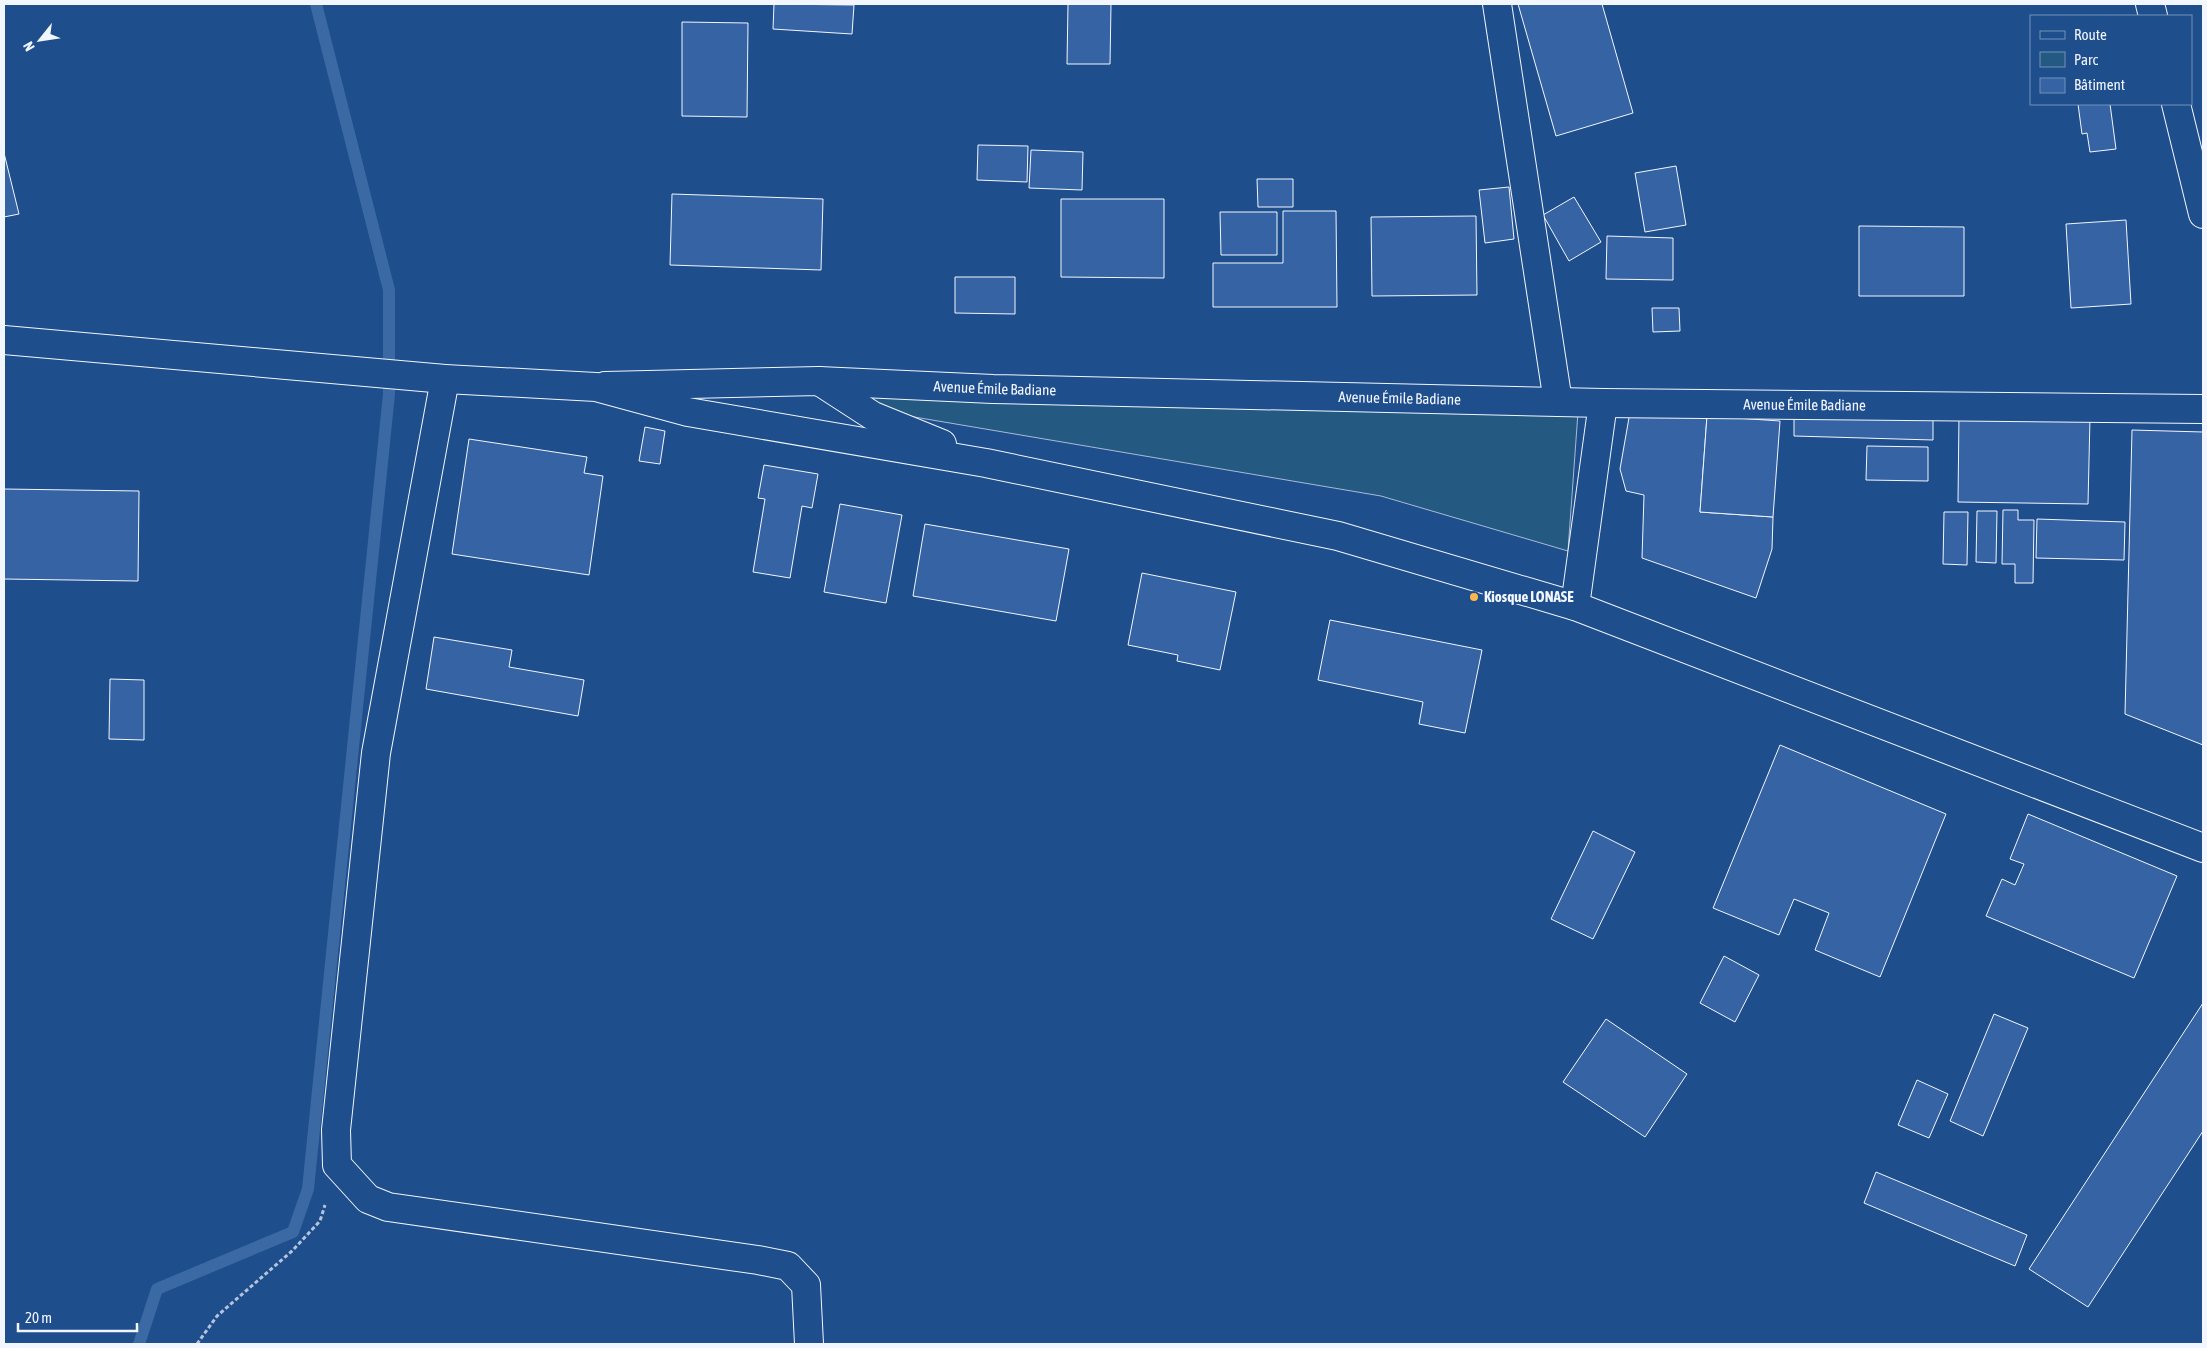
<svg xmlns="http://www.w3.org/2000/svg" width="2207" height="1348" viewBox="0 0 2207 1348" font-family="'Asap Condensed',sans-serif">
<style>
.green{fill:#245a82;stroke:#a8bbd7}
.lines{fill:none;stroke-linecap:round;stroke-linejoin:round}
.stream{stroke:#3b69a3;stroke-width:12}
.building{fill:#3563a3;stroke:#f2f6ff}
.street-casing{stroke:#f2f6ff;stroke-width:30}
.primary-casing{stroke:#f2f6ff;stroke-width:30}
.path{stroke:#b3c4dc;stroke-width:3;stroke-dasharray:4 2.5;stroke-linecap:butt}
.street{stroke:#1f4e8c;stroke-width:28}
.primary{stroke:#1f4e8c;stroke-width:28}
.poi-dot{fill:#ffb74d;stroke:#1f4e8c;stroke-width:2}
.labels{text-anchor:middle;stroke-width:4;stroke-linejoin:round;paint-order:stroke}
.street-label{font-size:15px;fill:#f2f6ff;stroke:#1f4e8c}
.poi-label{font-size:15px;font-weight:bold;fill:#f2f6ff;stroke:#1f4e8c;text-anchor:start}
</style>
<rect width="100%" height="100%" fill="#1f4e8c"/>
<!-- green -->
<polygon class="green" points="873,390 1578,412 1568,551 1381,496 873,410"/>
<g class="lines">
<!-- stream -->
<polyline class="stream" points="139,1344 157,1289 293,1232 308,1189 389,394 389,290 316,4"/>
</g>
<!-- building -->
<g class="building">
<polygon points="774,4 854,5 852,34 773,29"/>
<polygon points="1068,4 1111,4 1110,64 1067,64"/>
<polygon points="1518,4 1602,4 1633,113 1556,136"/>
<polygon points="682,22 748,23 747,117 682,116"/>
<polygon points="2078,104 2110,104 2116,149 2090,152 2087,133 2082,134"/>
<polygon points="978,145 1028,146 1027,182 977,180"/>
<polygon points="1031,150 1083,152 1082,190 1029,188"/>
<polygon points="4,153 19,214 4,217"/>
<polygon points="1676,166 1686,225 1645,232 1635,173"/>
<polygon points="1257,179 1293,179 1293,207 1258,207"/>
<polygon points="1509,187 1514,239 1485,243 1479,190"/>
<polygon points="672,194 823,199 821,270 670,265"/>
<polygon points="1574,197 1601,242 1569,261 1543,215"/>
<polygon points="1061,199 1164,199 1164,278 1061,277"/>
<polygon points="1283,211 1336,211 1337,307 1213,307 1213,263 1283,263"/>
<polygon points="1220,212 1277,212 1277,255 1221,255"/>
<polygon points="1476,216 1477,295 1372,296 1371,217"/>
<polygon points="2126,220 2131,304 2071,308 2066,224"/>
<polygon points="1859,226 1964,227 1964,296 1859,296"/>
<polygon points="1607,236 1673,238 1673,280 1606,279"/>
<polygon points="955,277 1015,277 1015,314 955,313"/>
<polygon points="1652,308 1679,308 1680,331 1653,332"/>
<polygon points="1794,409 1933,413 1933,440 1794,436"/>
<polygon points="1630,412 1707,416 1700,512 1773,517 1772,549 1756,598 1642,558 1644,495 1626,491 1620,469"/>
<polygon points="1959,414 2090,417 2088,504 1958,502"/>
<polygon points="1707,416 1780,421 1773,517 1700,512"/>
<polygon points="645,427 665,431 660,464 639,461"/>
<polygon points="2132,430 2203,432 2203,745 2125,714"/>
<polygon points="469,439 587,457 584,473 603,476 589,575 452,554"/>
<polygon points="1867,446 1928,447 1928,481 1866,480"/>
<polygon points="764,465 818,474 812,508 802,506 790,578 753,572 765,499 758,498"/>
<polygon points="4,489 139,491 138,581 4,579"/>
<polygon points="840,504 902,515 886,603 824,592"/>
<polygon points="2003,510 2018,510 2018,520 2034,520 2033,583 2015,583 2015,564 2002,564"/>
<polygon points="1977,511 1997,511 1996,563 1976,562"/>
<polygon points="1944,512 1968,512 1967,565 1943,564"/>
<polygon points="2037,519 2125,522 2124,560 2036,558"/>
<polygon points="925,524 1069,549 1056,621 913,596"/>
<polygon points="1142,573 1236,592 1220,670 1177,661 1178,655 1128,645"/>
<polygon points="1330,620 1482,650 1465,733 1419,724 1423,702 1318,680"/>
<polygon points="434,637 512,650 509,667 584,680 578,716 426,689"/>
<polygon points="110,679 144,680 144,740 109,739"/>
<polygon points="1780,745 1946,814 1880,977 1815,950 1829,913 1794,899 1779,935 1713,908"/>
<polygon points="2028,814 2177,876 2134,978 1986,916 2002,879 2015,885 2024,864 2010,859"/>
<polygon points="1593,831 1635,852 1593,939 1551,919"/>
<polygon points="1724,956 1759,975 1735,1022 1700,1003"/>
<polygon points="2203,1003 2203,1131 2088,1307 2029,1269"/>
<polygon points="1994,1014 2028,1028 1983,1136 1950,1121"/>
<polygon points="1606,1019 1687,1074 1645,1137 1563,1082"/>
<polygon points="1917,1080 1948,1094 1929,1138 1898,1125"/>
<polygon points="1876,1172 2027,1235 2015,1266 1864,1203"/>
</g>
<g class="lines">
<!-- street casing -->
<g class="street-casing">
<g id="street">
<polyline points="1497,4 1558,402"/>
<polyline points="2150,4 2153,16"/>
<polyline points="2176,104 2203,214"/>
<polyline points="445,379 376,753 336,1130 337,1165 368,1199 388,1207 758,1260 788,1266 806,1285 809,1344"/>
<path id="s1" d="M605 386 819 381 993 389 1603 403 2203 409"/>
<polyline points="1575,606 1603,403"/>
</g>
</g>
<!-- primary casing -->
<g class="primary-casing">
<g id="primary">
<polyline points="4,340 445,379 596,387 688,412 986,463 1338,536 1575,606 2203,848"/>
<polyline points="819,381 873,416 942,444"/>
</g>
</g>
<!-- path -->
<polyline class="path" points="197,1344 217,1316 292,1251 320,1221 325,1205"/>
<!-- street -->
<use href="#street" class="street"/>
<!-- primary -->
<use href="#primary" class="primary"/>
</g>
<!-- markers -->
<circle class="poi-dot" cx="1474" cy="597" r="5"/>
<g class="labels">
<!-- street labels -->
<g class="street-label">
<text dy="5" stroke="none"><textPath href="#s1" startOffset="390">Avenue Émile Badiane</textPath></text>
<text dy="5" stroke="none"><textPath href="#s1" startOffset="795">Avenue Émile Badiane</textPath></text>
<text dy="5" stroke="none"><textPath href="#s1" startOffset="1200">Avenue Émile Badiane</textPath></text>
</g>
<!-- poi labels -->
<g class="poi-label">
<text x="1484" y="602">Kiosque LONASE</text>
</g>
</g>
<!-- border -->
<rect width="2207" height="1348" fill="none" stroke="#f2f6ff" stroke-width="10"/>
<!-- legend -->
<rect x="2030" y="15" width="162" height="90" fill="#1f4e8c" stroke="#7391ba"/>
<rect x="2040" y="31" width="25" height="8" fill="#1f4e8c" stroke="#7391ba"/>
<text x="2074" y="40" font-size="15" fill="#f2f6ff">Route</text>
<rect x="2040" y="52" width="25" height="15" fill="#245a82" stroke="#7391ba"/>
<text x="2074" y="65" font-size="15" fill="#f2f6ff">Parc</text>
<rect x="2040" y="78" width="25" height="15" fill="#3563a3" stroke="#7391ba"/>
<text x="2074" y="90" font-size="15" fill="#f2f6ff">Bâtiment</text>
<!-- north arrow -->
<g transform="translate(40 40) rotate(240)" stroke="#1f4e8c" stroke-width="4" paint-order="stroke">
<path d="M0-4L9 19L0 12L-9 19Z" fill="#f2f6ff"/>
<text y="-8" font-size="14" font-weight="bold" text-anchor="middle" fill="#f2f6ff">N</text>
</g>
<!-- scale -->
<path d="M18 1323v8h119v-8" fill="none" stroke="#f2f6ff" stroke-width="2.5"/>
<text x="25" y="1323" font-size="15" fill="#f2f6ff" stroke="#1f4e8c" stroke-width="4" paint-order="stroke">20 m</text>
</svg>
